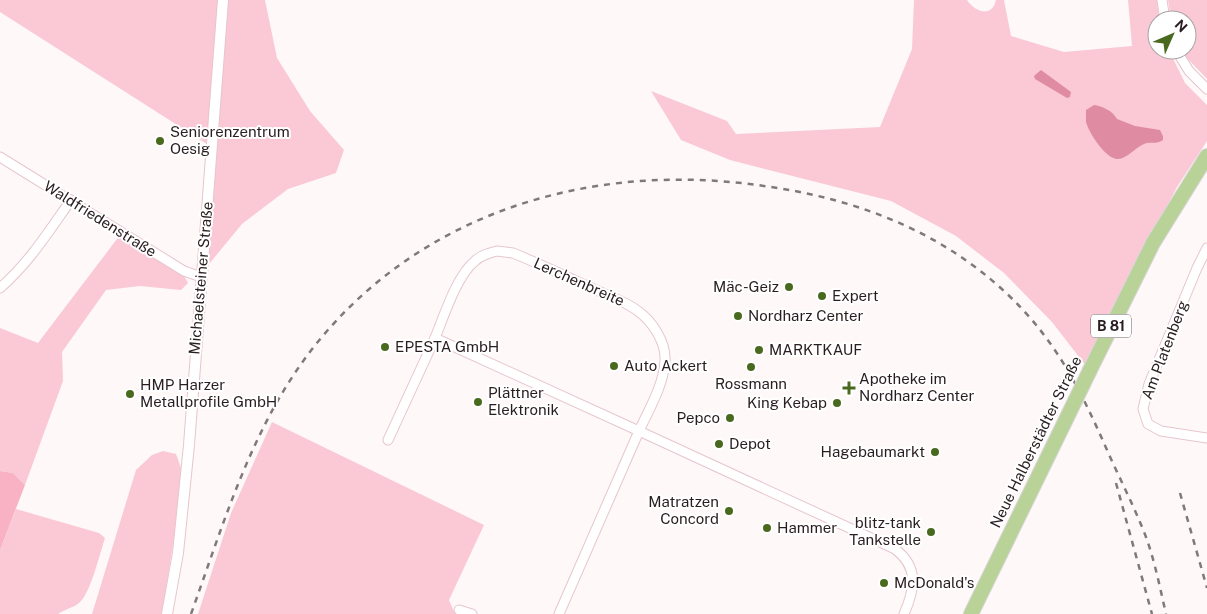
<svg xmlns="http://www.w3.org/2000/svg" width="1207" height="614" viewBox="0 0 1207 614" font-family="'Public Sans',sans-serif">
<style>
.green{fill:#fac9d5}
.forest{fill:#f8b2c4}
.water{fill:#df8ba2}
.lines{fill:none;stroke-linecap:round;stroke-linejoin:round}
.minor-casing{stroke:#e6c6ce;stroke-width:11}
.tertiary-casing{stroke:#e6c6ce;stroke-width:12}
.primary-casing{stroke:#d8d6d7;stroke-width:16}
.minor{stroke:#fff;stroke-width:9}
.tertiary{stroke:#fff;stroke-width:10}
.primary{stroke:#b8d298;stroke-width:14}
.rail{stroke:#82787a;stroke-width:2.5;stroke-dasharray:6 6;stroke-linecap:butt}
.primary-bridge-casing{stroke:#d8d6d7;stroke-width:16;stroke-linecap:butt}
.primary-bridge{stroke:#b8d298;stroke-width:14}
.poi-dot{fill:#49691e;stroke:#fff;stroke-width:2}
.labels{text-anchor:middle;stroke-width:4;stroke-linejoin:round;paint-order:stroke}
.shield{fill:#fff;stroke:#696163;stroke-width:1}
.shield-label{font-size:14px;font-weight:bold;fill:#291d20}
.poi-label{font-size:15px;fill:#291d20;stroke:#fff;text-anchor:start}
.street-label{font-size:15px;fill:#291d20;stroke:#fff}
</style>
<rect width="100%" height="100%" fill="#fef8f9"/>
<!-- green -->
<g class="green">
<polygon points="0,0 265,0 277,58 310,111 344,150 336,173 288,189 242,224 209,264 211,154 207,144 0,12"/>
<path d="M914 0H967C975 12 992 18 996 0H1004L1011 36 1064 52 1132 46 1128 0H1157L1159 20H1157V50H1169L1185 83 1207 105V141L1177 187 1086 366 1052 322 1004 273 956 236 891 201 730 160 681 140 651 91 727 121 736 134 880 127 912 49Z"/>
<polygon points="1168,0 1207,0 1207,79 1186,57 1182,50 1187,50 1187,20 1171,20"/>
<polygon points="120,235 177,271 184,276 188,283 181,290 140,286 106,290 62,352 63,381 25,485 13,473 0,471 0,328 38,343"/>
<polygon points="272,422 484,525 449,600 455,614 198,614 231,513"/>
<polygon points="163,451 176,454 181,468 179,507 162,614 92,614 136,470 152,455"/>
<path d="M16 509 99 533 105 538C100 553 90 595 79 603 73 608 65 609 58 614H0V550Z"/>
</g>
<!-- forest -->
<polygon class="forest" points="0,471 13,473 25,485 0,550"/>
<!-- water -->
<g class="water">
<polygon points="1041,70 1071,92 1070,97 1067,98 1035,79 1034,76"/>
<path d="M1094 105C1102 106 1113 111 1117 119L1135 126 1160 130 1163 136V140C1156 145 1151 141 1144 144 1136 147 1126 160 1117 159 1105 158 1089 133 1086 122 1086 118 1086 114 1086 110Z"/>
</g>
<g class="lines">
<!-- minor casing -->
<g class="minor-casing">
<g id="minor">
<polyline points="1162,0 1165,20"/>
<polyline points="1176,50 1189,71 1207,89"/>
<polyline points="0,157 184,271 201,277"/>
<polyline points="1207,248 1197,268 1149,384 1143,409 1148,424 1161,431 1207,438"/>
<path d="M497 251 513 253C540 264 567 277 594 289 608 296 625 301 638 311 652 321 666 342 665 360 664 385 649 409 639 431L435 338C444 316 457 275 475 261 481 255 489 253 497 251Z"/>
<path d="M0 288C29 263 49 231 71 200"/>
<polyline points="388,440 435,338"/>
<polyline points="459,610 472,614"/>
<path d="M559 614 639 431 895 549C919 567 915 589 904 614"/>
</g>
</g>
<!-- tertiary casing -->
<g class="tertiary-casing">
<polyline id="tertiary" points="167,614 178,553 189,445 223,0"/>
</g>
<!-- primary casing -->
<g class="primary-casing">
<g id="primary">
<polyline points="1090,370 1153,243 1207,156"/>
<polyline points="971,614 1075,401"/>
</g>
</g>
<!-- minor -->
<use href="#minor" class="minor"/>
<!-- tertiary -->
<use href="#tertiary" class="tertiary"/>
<!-- primary -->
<use href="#primary" class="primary"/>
<!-- rail -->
<g class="rail">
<polyline points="1116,483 1152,614"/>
<polyline points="1180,493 1207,588"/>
<path d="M191 614C227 514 256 412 327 331 439 203 608 161 771 187 858 200 939 231 1004 291 1058 341 1082 393 1111 459 1123 485 1136 511 1146 537 1155 562 1160 588 1166 614"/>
</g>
<!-- primary-bridge casing -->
<g class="primary-bridge-casing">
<polyline id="primary-bridge" points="1075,401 1090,370"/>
</g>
<!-- primary-bridge -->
<use href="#primary-bridge" class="primary-bridge"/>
</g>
<!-- markers -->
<g class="poi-dot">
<circle cx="160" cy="141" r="5"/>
<circle cx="789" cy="287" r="5"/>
<circle cx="822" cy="296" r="5"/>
<circle cx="738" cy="316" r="5"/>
<circle cx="385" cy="347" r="5"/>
<circle cx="759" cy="350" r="5"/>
<circle cx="614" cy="366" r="5"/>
<circle cx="751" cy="367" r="5"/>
<path d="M846.5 380.5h5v5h5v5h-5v5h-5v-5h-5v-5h5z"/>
<circle cx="130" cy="394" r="5"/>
<circle cx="478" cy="402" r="5"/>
<circle cx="837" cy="403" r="5"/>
<circle cx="730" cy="418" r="5"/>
<circle cx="719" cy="444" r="5"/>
<circle cx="935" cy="452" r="5"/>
<circle cx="729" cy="511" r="5"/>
<circle cx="767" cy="528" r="5"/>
<circle cx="931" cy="532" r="5"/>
<circle cx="884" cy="583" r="5"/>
</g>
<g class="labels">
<!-- shield labels -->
<rect class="shield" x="1091" y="314.5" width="40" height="23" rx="4"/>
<g class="shield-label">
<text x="1111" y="331">B 81</text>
</g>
<!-- poi labels -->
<g class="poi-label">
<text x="170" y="137">Seniorenzentrum<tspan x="170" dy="17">Oesig</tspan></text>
<text x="779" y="292" text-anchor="end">Mäc-Geiz</text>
<text x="832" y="301">Expert</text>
<text x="748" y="321">Nordharz Center</text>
<text x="395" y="352">EPESTA GmbH</text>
<text x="769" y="355">MARKTKAUF</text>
<text x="624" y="371">Auto Ackert</text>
<text x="859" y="384">Apotheke im<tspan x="859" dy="17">Nordharz Center</tspan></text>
<text x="751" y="389" text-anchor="middle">Rossmann</text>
<text x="140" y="390">HMP Harzer<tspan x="140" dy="17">Metallprofile GmbH</tspan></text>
<text x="488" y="398">Plättner<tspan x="488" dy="17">Elektronik</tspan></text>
<text x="827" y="408" text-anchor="end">King Kebap</text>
<text x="720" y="423" text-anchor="end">Pepco</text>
<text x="729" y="449">Depot</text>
<text x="925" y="457" text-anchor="end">Hagebaumarkt</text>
<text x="719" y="507" text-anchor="end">Matratzen<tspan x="719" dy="17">Concord</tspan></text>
<text x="921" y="528" text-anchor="end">blitz-tank<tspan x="921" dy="17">Tankstelle</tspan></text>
<text x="777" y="533">Hammer</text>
<text x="894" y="588">McDonald's</text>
</g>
<!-- street labels -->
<g class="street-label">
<text transform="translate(100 219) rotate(32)" y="5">Waldfriedenstraße</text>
<text transform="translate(201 278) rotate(-85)" y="5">Michaelsteiner Straße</text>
<text transform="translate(579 282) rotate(24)" y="5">Lerchenbreite</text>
<text transform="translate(1165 350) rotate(-69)" y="5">Am Platenberg</text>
<text transform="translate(1036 442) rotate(-64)" y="5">Neue Halberstädter Straße</text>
</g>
</g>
<!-- north arrow -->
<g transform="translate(1172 35) rotate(45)"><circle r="24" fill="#ffffff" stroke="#a9a5a6"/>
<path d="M0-4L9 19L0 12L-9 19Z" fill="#49691e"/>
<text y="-8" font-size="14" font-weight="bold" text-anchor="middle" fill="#291d20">N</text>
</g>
</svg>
